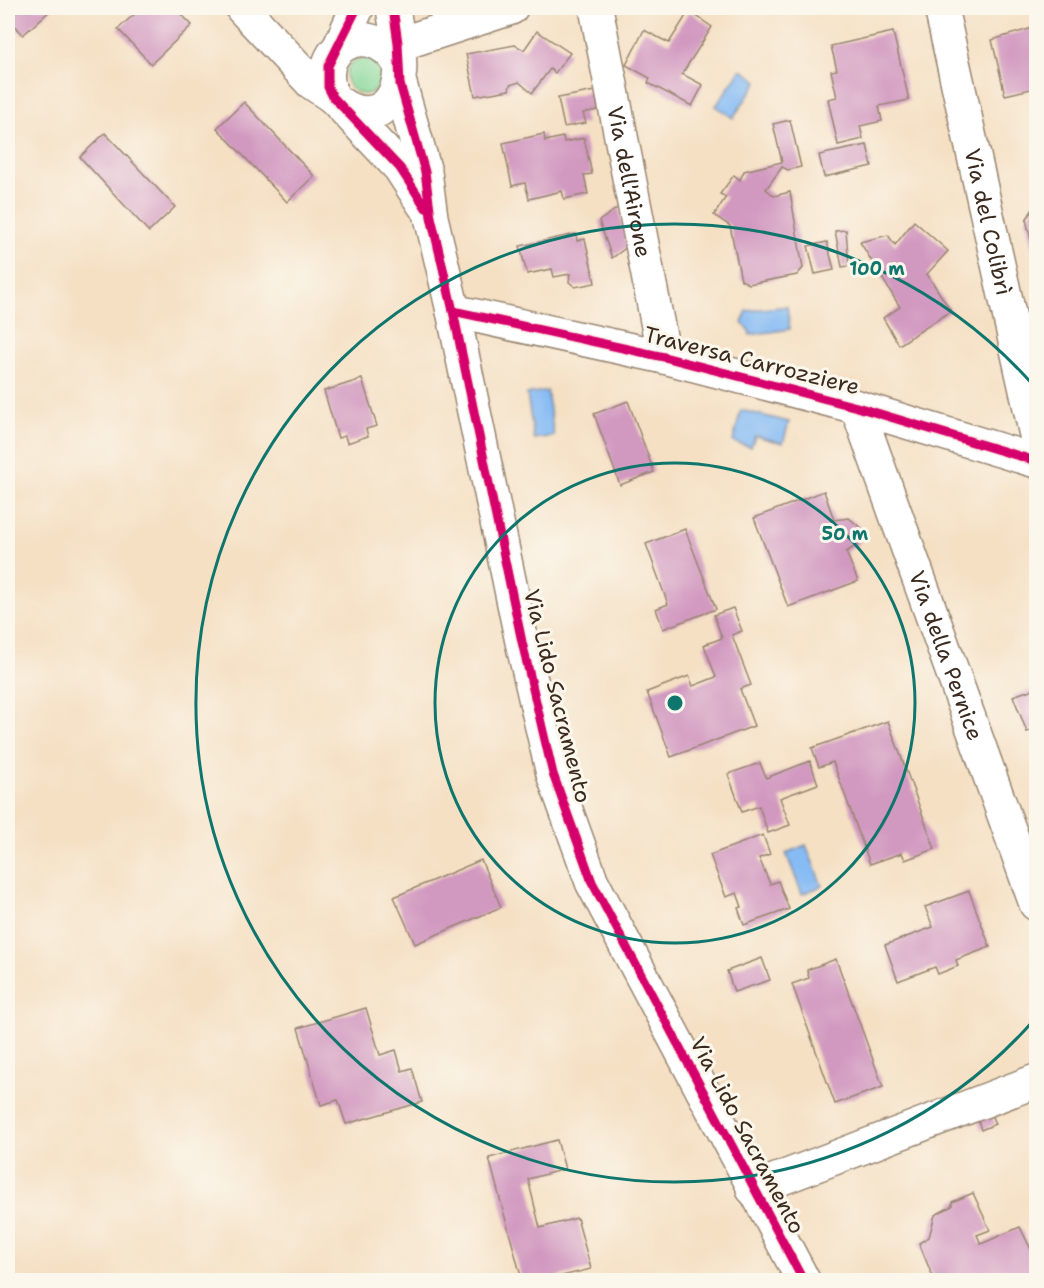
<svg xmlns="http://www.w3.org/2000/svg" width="1044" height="1288" viewBox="0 0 1044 1288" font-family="'Shantell Sans',sans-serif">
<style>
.green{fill:#85d798;stroke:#60805b;stroke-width:1.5}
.water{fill:#86bbf4;stroke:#607289;stroke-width:1.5}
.building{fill:#d198c0}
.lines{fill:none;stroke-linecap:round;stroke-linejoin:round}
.minor-casing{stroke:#988571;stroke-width:36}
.minor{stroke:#fff;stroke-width:33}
.cycleway-casing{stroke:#fbf7ec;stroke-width:13}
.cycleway{stroke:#d6006c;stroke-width:9}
.ring{fill:none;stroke:#0f766e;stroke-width:3}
.labels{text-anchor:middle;stroke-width:6;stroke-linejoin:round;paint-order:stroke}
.street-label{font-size:22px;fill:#3b2a1e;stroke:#fbf7ec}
.centre{fill:#0f766e;stroke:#fbf7ec;stroke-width:3}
.ring-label{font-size:18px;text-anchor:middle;font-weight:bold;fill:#0f766e;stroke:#fbf7ec;stroke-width:6;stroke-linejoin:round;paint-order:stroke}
</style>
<rect width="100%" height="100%" fill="#fbf7ec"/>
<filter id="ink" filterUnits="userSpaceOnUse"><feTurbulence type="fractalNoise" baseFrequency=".0167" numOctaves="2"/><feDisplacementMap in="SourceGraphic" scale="12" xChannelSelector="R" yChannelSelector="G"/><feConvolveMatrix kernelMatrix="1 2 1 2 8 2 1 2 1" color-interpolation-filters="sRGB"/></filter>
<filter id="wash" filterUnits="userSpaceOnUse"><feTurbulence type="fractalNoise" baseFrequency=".008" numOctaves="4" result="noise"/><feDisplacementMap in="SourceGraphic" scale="24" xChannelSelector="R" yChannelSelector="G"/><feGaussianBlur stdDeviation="1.35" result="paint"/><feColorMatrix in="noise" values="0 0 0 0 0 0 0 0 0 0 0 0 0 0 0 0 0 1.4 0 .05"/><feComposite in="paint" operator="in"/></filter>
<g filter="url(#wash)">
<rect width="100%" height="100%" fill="#f5e0c4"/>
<!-- green -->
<circle class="green" cx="364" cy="76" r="18"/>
<!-- water -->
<g class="water">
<polygon points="741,69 758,81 733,118 716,106"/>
<polygon points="787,306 790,329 750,335 749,330 742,323 747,311"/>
<polygon points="547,391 554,436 534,439 527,394"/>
<polygon points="741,410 789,422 783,443 755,436 751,447 733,442"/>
<polygon points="806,845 822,886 802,894 786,853"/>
</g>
<g id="blocks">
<!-- building -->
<g class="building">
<polygon points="8,8 53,8 23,35 8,18"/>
<polygon points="141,8 175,8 192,25 151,64 118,29"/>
<polygon points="689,11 712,27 682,74 703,85 692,106 648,83 650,78 626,65 644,30 669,43"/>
<polygon points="1036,27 1036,88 1005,95 992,40"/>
<polygon points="537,31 570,53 555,73 550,69 532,93 519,82 510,85 509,90 475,96 466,54 515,45 524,50"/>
<polygon points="893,32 909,100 879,106 882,121 860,126 863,139 838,145 828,99 837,97 831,71 837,70 831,46"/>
<polygon points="595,91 598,110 583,113 586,123 564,127 558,98"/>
<polygon points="244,102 314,176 287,202 217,128"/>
<polygon points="790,120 801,167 788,170 782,167 766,189 774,196 790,192 803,268 797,275 749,284 741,280 730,226 714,215 726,197 720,194 734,175 740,180 744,171 782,162 773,124"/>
<polygon points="105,133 175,207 149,232 80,157"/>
<polygon points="544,134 545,141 563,137 564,142 584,138 592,174 584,175 588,194 564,199 562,191 529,199 525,183 512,186 503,143"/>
<polygon points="867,145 872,166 824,177 819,155"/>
<polygon points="1036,204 1036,256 1035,256 1026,220"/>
<polygon points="619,207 627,247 612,258 599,221"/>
<polygon points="914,221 948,251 927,274 951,311 899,345 883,318 900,307 860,242 888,235 895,245"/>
<polygon points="846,230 849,266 842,267 835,231"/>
<polygon points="576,234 577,241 585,239 595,283 575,287 569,282 570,274 554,277 552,269 527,274 520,246"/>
<polygon points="827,242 834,270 815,274 808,246"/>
<polygon points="362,379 377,426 366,429 368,436 347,443 345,436 338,438 324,391"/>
<polygon points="628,401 654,472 620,485 594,414"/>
<polygon points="824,491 834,520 849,518 861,528 859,544 846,552 858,581 788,607 754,518"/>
<polygon points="685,529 716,609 663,629 656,609 668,604 646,544"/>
<polygon points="733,608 742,631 732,635 751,685 740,689 754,726 671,757 647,692 689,676 693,686 716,677 704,645 722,638 714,615"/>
<polygon points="1036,688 1036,729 1027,732 1013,696"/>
<polygon points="888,721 935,849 905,860 902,853 870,864 833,762 819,767 812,748"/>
<polygon points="810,761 818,784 780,798 790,825 768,833 759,806 742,812 728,774 760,763 766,778"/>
<polygon points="763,835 770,854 759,858 770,884 778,881 789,909 744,925 738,908 742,907 737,893 726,897 710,855"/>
<polygon points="481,860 501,907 415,944 394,897"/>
<polygon points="969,891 990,947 956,960 958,966 938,974 935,967 898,981 885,945 933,927 925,907"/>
<polygon points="762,958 770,980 734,992 727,971"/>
<polygon points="836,959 883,1087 835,1104 792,984 809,978 807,970"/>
<polygon points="366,1008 380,1055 396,1050 402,1071 412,1068 422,1102 346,1124 338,1100 321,1105 298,1028"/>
<polygon points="990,1112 995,1124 981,1130 977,1117"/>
<polygon points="557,1140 565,1169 528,1179 540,1228 577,1218 591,1269 545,1280 522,1280 489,1158"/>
<polygon points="973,1193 990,1230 977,1235 981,1244 1020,1227 1036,1260 1036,1280 998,1280 996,1277 986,1280 934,1280 919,1243 929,1237 935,1215 952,1206 952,1202"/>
</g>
</g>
</g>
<g filter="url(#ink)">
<use href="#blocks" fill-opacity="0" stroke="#988571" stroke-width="1.5"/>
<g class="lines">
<!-- minor casing -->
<g class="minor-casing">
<g id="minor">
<polyline points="242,8 311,82 333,97"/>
<path id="s1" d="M596 8 664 357"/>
<path id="s2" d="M941 8 1036 435"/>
<polyline points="385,46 409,41 511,8"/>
<polyline points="339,48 357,8"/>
<path d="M398 62C369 16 309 48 333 97L400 168 424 205"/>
<polyline points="400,84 425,172 431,217 453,311 522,642 553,774 592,882 803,1280"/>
<path d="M340 104C352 112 365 116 379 110 412 93 397 37 393 8"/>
<polyline points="453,311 664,357 857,407 1036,461"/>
<path id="s3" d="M857 407 1036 904"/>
<polyline points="753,1189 1036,1081"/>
</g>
</g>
<!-- minor -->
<use href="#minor" class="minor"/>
<!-- cycleway casing -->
<g class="cycleway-casing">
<g id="cycleway">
<polyline points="357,8 328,66 328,87 333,97 400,168 426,208"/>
<polyline points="393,8 398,43 400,84 425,172 431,217 453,311 522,642 553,774 592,882 803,1280"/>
<polyline points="453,311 664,357 857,407 1036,461"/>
</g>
</g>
<!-- cycleway -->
<use href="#cycleway" class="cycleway"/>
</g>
</g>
<!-- distance rings -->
<g class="ring">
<circle cx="675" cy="703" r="240"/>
<path d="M1034 1020A479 479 0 1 1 1034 386"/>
</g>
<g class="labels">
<!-- street labels -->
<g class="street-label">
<text dy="8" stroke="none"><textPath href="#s1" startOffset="177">Via dell'Airone</textPath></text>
<text dy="8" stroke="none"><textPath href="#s2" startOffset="219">Via del Colibrì</textPath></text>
<text transform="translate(752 360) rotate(14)" y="8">Traversa Carrozziere</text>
<text dy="8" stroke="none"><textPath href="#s3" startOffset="264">Via della Pernice</textPath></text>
<text transform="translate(558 696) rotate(76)" y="8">Via Lido Sacramento</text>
<text transform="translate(748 1135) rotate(62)" y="8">Via Lido Sacramento</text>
</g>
</g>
<circle cx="675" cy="703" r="9" class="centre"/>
<g class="ring-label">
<text x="877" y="275">100 m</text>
<text x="845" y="540">50 m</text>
</g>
<!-- margin -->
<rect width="1044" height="1288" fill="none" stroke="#fbf7ec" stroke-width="30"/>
</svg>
